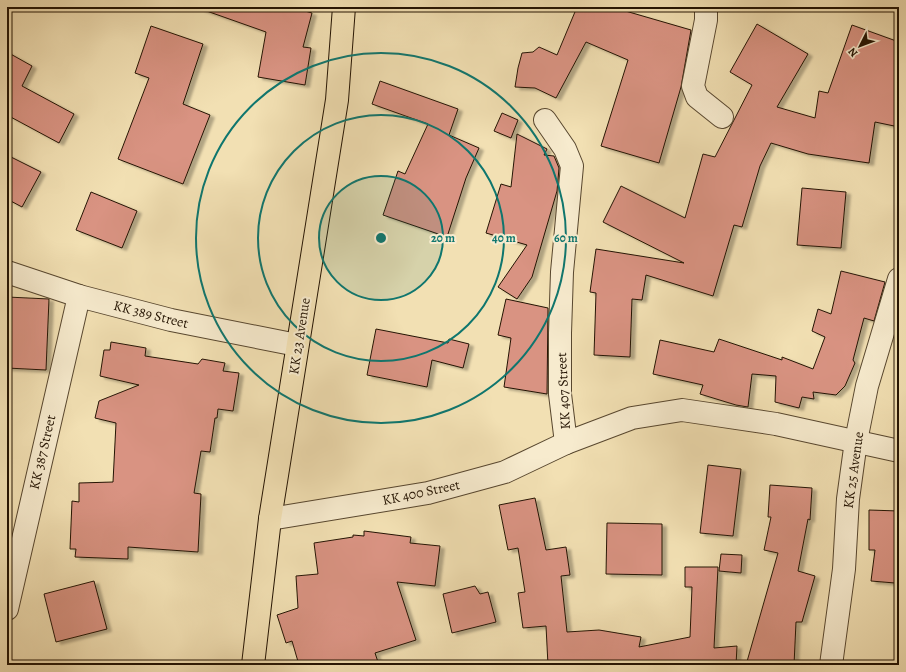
<svg xmlns="http://www.w3.org/2000/svg" width="906" height="672" viewBox="0 0 906 672" font-family="Alegreya,serif">
<style>
.building{fill:#d99382;stroke:#241403;filter:url(#shadow)}
.lines{fill:none;stroke-linecap:round;stroke-linejoin:round}
.minor-casing{stroke:#58472f;stroke-width:24}
.major-casing{stroke:#241403;stroke-width:24}
.minor{stroke:#f7ebce;stroke-width:22}
.major{stroke:#f2e0b3;stroke-width:22}
.ring{fill:none;stroke:#0f766e;stroke-width:2}
.labels{text-anchor:middle;stroke-width:4;stroke-linejoin:round;paint-order:stroke}
.street-label{font-size:14px;fill:#241403;stroke:#f7ebce}
.centre{fill:#0f766e;stroke:#f7ebce;stroke-width:2}
.ring-label{font-size:12px;text-anchor:middle;font-weight:bold;fill:#0f766e;stroke:#f7ebce;stroke-width:4;stroke-linejoin:round;paint-order:stroke}
</style>
<defs>
<filter id="shadow"><feDropShadow dx="4.5" dy="2.5" stdDeviation="1" flood-color="#0004"/></filter>
</defs>
<rect width="100%" height="100%" fill="#f2e0b3"/>
<filter id="stains"><feTurbulence type="fractalNoise" baseFrequency=".005" numOctaves="4"/><feColorMatrix values="0 0 0 0 .2 0 0 0 0 .09 0 0 0 0 .02 0 0 0 .5 -.17"/></filter>
<radialGradient id="worn" r=".72"><stop offset=".6" stop-color="#630" stop-opacity="0"/><stop offset="1" stop-color="#630" stop-opacity=".3"/></radialGradient>
<!-- building -->
<g class="building">
<polygon points="201,7 291,7 312,13 303,47 311,48 305,85 258,77 266,32 201,9"/>
<polygon points="577,7 623,7 622,10 691,30 681,87 659,163 601,146 628,60 586,42 556,98 535,88 515,87 518,68 522,53 533,52 539,47 557,55"/>
<polygon points="757,24 808,54 777,107 815,118 819,91 828,93 852,25 899,42 899,127 875,122 869,163 808,154 771,143 760,166 742,227 734,225 713,296 646,275 642,300 632,299 630,357 594,355 596,293 590,292 596,249 684,263 603,222 621,186 685,218 703,154 715,157 752,85 730,72"/>
<polygon points="151,26 203,44 183,104 210,115 183,184 118,159 149,78 135,73"/>
<polygon points="7,52 32,66 22,86 74,114 59,143 7,115"/>
<polygon points="380,81 458,109 449,135 479,148 466,178 447,237 383,215 398,171 405,174 428,124 372,104"/>
<polygon points="502,113 518,120 511,138 494,131"/>
<polygon points="517,134 547,149 544,155 554,156 559,168 557,191 532,277 517,299 498,287 527,245 486,233 501,184 511,187"/>
<polygon points="7,155 41,172 22,207 7,199"/>
<polygon points="802,188 846,192 841,248 797,245"/>
<polygon points="91,192 137,211 122,248 76,230"/>
<polygon points="841,271 885,282 874,321 864,318 853,360 855,363 845,386 836,395 813,392 814,399 802,397 799,408 775,402 776,376 752,374 748,407 736,405 700,394 703,385 653,374 660,340 714,352 719,339 782,360 782,357 813,369 825,337 812,331 818,309 831,314"/>
<polygon points="7,297 49,299 46,370 7,368"/>
<polygon points="506,299 548,308 547,394 504,387 511,338 498,335"/>
<polygon points="376,329 448,343 449,339 469,344 463,368 432,360 427,387 367,375"/>
<polygon points="111,342 146,348 145,356 198,364 202,359 225,363 223,371 239,373 233,411 218,409 217,418 215,418 210,452 201,451 194,493 201,494 198,552 128,547 128,559 75,557 76,549 70,549 72,501 79,502 79,483 113,482 116,423 95,418 99,401 139,385 100,376 104,350 110,350"/>
<polygon points="708,465 741,469 733,536 700,533"/>
<polygon points="770,485 812,488 810,520 808,519 798,571 815,576 802,622 796,622 794,665 746,665 778,553 764,550 771,517 768,517"/>
<polygon points="535,498 546,550 566,547 570,575 561,576 567,632 599,630 641,637 639,647 690,637 692,587 685,587 685,567 718,567 714,648 737,646 736,665 548,665 546,626 523,628 518,593 525,592 518,548 508,550 499,505"/>
<polygon points="869,510 899,511 899,555 895,583 871,581 875,550 869,550"/>
<polygon points="607,523 662,524 662,575 606,574"/>
<polygon points="364,531 411,537 410,543 440,546 435,586 397,582 416,640 375,653 379,665 299,665 292,641 286,643 277,615 298,608 296,576 318,574 314,543 353,537 353,535 364,536"/>
<polygon points="721,554 742,555 741,573 719,571"/>
<polygon points="94,581 107,629 56,642 44,594"/>
<polygon points="475,586 480,594 488,592 496,622 452,633 443,594"/>
</g>
<g class="lines">
<!-- minor casing -->
<g class="minor-casing">
<g id="minor">
<polyline points="706,7 706,20 693,86 697,97 722,117"/>
<polyline points="545,120 565,149 572,166 562,272 560,333 560,394 566,443"/>
<polyline points="7,272 79,296 171,320 297,345"/>
<polyline points="270,519 428,493 505,472 566,443 632,418 682,410 776,424 899,451"/>
<polyline points="7,609 79,296"/>
<polyline points="831,665 844,569 848,499 856,441 867,386 899,279"/>
</g>
</g>
<!-- major casing -->
<g class="major-casing">
<polyline id="major" points="253,665 270,519 337,100 344,7"/>
</g>
<!-- minor -->
<use href="#minor" class="minor"/>
<!-- major -->
<use href="#major" class="major"/>
</g>
<!-- distance rings -->
<circle cx="381" cy="238" r="62" fill="#0f766e" fill-opacity=".12"/>
<g class="ring">
<circle cx="381" cy="238" r="62"/>
<circle cx="381" cy="238" r="123"/>
<circle cx="381" cy="238" r="185"/>
</g>
<g class="labels">
<!-- street labels -->
<g class="street-label">
<text transform="translate(151 314) rotate(14)" y="5">KK 389 Street</text>
<text transform="translate(299 336) rotate(-81)" y="5">KK 23 Avenue</text>
<text transform="translate(563 391) rotate(-93)" y="5">KK 407 Street</text>
<text transform="translate(42 452) rotate(-77)" y="5">KK 387 Street</text>
<text transform="translate(853 470) rotate(-82)" y="5">KK 25 Avenue</text>
<text transform="translate(421 492) rotate(-12)" y="5">KK 400 Street</text>
</g>
</g>
<circle cx="381" cy="238" r="6" class="centre"/>
<g class="ring-label">
<text x="443" y="242">20 m</text>
<text x="504" y="242">40 m</text>
<text x="566" y="242">60 m</text>
</g>
<!-- margin -->
<rect width="906" height="672" fill="none" stroke="#f2e0b3" stroke-width="24"/>
<rect x="8" y="8" width="890" height="656" fill="none" stroke="#241403" stroke-width="2"/>
<rect x="12" y="12" width="882" height="648" fill="none" stroke="#241403"/>
<!-- north arrow -->
<g transform="translate(860 46) rotate(228)" stroke="#f7ebce" stroke-width="3" paint-order="stroke">
<path d="M0-3L7 15L0 10L-7 15Z" fill="#241403"/>
<text y="-6" font-size="11" font-weight="bold" text-anchor="middle" fill="#241403">N</text>
</g>
<rect width="100%" height="100%" filter="url(#stains)"/>
<rect width="100%" height="100%" fill="url(#worn)"/>
</svg>
